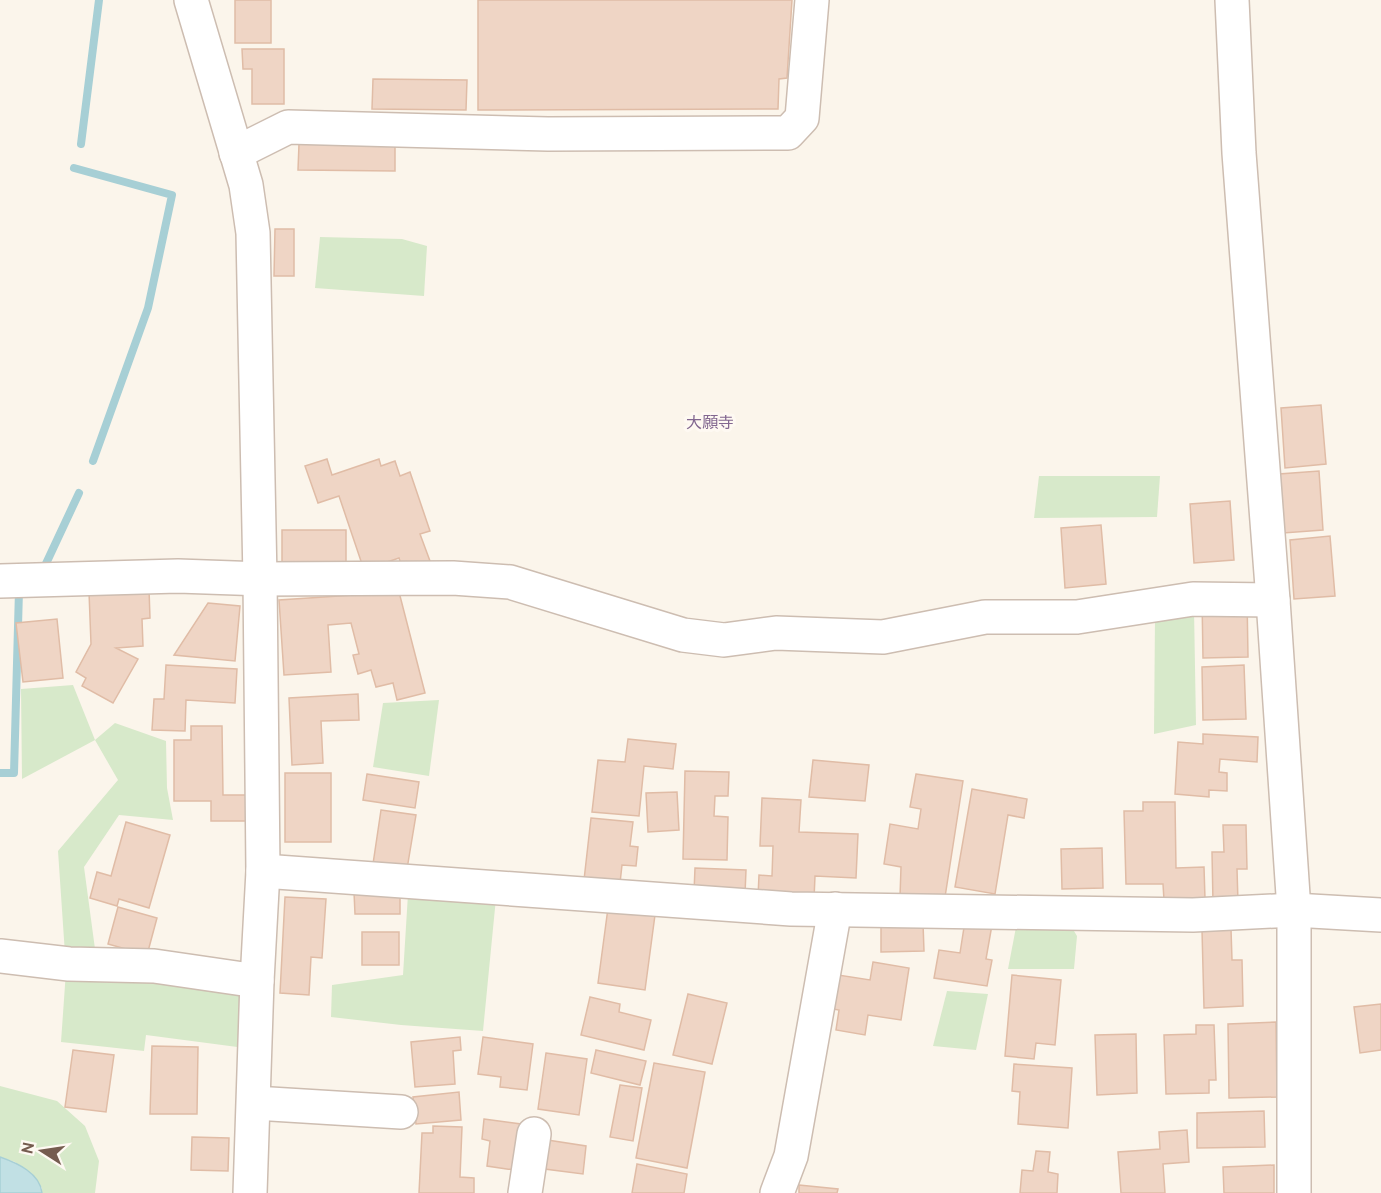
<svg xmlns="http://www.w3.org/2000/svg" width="1381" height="1193" viewBox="0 0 1381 1193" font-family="Overpass,'Noto Sans JP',sans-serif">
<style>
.green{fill:#d7e9ca}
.water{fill:#c1e0e4;stroke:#a7cfd5;stroke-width:1.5}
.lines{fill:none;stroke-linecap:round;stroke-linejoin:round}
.stream{stroke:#a7cfd5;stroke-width:8}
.building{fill:#efd5c5;stroke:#e0bca6;stroke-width:1.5}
.minor-casing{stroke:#cdbdb1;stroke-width:36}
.minor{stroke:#fff;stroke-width:33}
.labels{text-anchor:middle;stroke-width:6;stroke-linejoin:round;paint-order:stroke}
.neighbourhood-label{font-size:16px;fill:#826790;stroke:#fef9f2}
</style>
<rect width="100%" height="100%" fill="#fbf5eb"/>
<!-- green -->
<g class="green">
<polygon points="320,237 402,239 427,246 424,296 315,288"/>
<polygon points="1039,476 1160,476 1157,517 1034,518"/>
<polygon points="1194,609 1196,725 1154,734 1155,617"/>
<polygon points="73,685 95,740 115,723 166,741 167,788 173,820 119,815 84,867 95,949 65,954 58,851 118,780 95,740 22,779 21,689"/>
<polygon points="439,700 429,776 373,767 383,703"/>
<polygon points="408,894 496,898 483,1031 401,1025 331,1017 332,985 403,975"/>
<polygon points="1068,921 1077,936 1074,969 1008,969 1017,922"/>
<polygon points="66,971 248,993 245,1048 146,1035 144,1051 61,1042"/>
<polygon points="947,991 988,994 976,1050 933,1046"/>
<polygon points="0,1086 57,1101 85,1126 99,1161 95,1193 42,1193 42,1188 15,1162 0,1157"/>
</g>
<!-- water -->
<path class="water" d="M0 1157C17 1163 40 1173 42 1193H0Z"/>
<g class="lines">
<!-- stream -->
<g class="stream">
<polyline points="81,144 99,0"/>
<polyline points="74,168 172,195 148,308 93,461"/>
<polyline points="43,570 79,493"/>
<polyline points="0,773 14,773 19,590"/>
</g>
</g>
<!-- building -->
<g class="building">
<rect x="235" y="0" width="36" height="43"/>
<polygon points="478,0 792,0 787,78 779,79 778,109 478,110"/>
<polygon points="242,49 284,49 284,104 252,104 252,69 243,69"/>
<polygon points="373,79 467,80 466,110 372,109"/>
<polygon points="299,144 395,145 395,171 298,170"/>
<polygon points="275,229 294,229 294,276 274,276"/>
<polygon points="1321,405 1326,464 1285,468 1281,408"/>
<polygon points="327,459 332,475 379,459 381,466 395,461 400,476 410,472 430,531 420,534 430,561 403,570 399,558 364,570 339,496 318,503 305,466"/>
<polygon points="1319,471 1323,530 1283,533 1279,474"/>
<polygon points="1230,501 1234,560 1194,563 1190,504"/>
<polygon points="1101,525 1106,584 1065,588 1061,528"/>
<polygon points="282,530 346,530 346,568 282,569"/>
<polygon points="1330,536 1335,596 1294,599 1290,540"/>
<polygon points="149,589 150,618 142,619 143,646 116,648 138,659 113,703 82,686 86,678 76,672 91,644 89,592"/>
<polygon points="399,592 425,693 397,700 393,683 376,687 371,670 358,674 353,655 359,654 351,623 328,625 331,672 284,675 279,600"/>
<polygon points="1247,597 1248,657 1203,658 1202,599"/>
<polygon points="208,603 240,606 235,661 174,655"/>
<polygon points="57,619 63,678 23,682 16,623"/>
<polygon points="166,665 237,669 235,703 186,700 185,731 152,730 154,699 164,699"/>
<polygon points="1244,665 1246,719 1203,720 1202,667"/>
<polygon points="358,694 359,720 321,721 323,763 292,765 289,698"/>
<polygon points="191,726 222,726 223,795 248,795 248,821 211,821 211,801 174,801 174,740 191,740"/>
<polygon points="1203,734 1258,737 1257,762 1220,759 1219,772 1227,773 1227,791 1209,790 1209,797 1175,794 1178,742 1203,744"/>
<polygon points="628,739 676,744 673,769 644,766 639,816 592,812 598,760 625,762"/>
<polygon points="813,760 869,765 865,801 809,797"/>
<polygon points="685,771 729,772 728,796 715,796 714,816 728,817 727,860 683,859"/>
<rect x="285" y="773" width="46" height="69"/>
<polygon points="367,774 419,782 415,808 363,800"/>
<polygon points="916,774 963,781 945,897 900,897 901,867 884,864 890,824 918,829 921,809 910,807"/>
<polygon points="972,789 1027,799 1024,818 1008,815 995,894 955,887"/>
<polygon points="677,792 679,830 648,832 646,793"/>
<polygon points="762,798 801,800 799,832 858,834 856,878 815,876 814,899 758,897 759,875 772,876 773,846 760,846"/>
<polygon points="1143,802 1175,802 1176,868 1204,867 1205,899 1164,900 1163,884 1126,884 1124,811 1143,811"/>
<polygon points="381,810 416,815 407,869 373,864"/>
<polygon points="591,818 633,822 630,846 638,847 636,866 622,865 620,883 584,880"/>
<polygon points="126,822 170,835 149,908 119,899 117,906 90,898 97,872 111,876"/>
<polygon points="1223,825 1246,825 1247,869 1237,869 1238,902 1213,903 1212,852 1224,852"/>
<polygon points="1102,848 1103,888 1062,889 1061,849"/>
<polygon points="695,868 746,870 745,894 694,892"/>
<polygon points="354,892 400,892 400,914 355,914"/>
<polygon points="285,897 326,899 322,958 311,957 309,995 280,993"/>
<polygon points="118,907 157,918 147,955 108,944"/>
<polygon points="608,908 655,915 645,990 598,983"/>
<polygon points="965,921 992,925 986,959 992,960 987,986 934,978 939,950 960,953"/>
<polygon points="923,923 924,951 881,952 881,924"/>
<polygon points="1231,929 1232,960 1242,960 1243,1006 1204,1008 1202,930"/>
<rect x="362" y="932" width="37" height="33"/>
<polygon points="873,962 909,968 901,1020 868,1015 865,1035 836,1030 839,1010 827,1008 832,974 870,980"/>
<polygon points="1012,975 1061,980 1055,1045 1036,1043 1034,1059 1005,1056"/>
<polygon points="688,994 727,1003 712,1064 673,1055"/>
<polygon points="590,997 620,1004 619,1012 651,1020 644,1050 581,1035"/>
<polygon points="1381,1004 1381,1050 1360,1053 1354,1007"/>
<polygon points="1276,1022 1277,1097 1229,1098 1228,1024"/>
<polygon points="1196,1025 1214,1025 1216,1080 1209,1080 1209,1093 1166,1094 1164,1035 1196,1034"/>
<polygon points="1136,1034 1137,1093 1097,1095 1095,1035"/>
<polygon points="460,1037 461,1050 453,1051 455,1084 415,1087 411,1042"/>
<polygon points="483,1037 533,1044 527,1090 500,1087 501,1077 478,1074"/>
<polygon points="152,1046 198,1047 197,1114 150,1114"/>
<polygon points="73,1050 114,1055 106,1112 65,1107"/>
<polygon points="596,1050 646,1061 640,1085 591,1073"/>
<polygon points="546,1053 587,1059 579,1115 538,1109"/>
<polygon points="654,1063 705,1072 687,1168 636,1158"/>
<polygon points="1014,1064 1072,1068 1068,1128 1018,1124 1020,1092 1012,1091"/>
<polygon points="620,1085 642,1088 633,1141 610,1137"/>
<polygon points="459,1092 461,1120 416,1124 413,1097"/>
<polygon points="1264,1111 1265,1147 1197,1148 1197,1113"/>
<polygon points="484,1119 521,1124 514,1170 487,1166 490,1141 482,1139"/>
<polygon points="433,1126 462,1127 460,1177 474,1178 474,1193 419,1193 422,1133 433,1133"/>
<polygon points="1187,1130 1189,1162 1163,1164 1165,1193 1121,1193 1118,1152 1160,1149 1159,1132"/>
<polygon points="192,1137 229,1138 228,1171 191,1170"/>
<polygon points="541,1139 586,1146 583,1174 537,1168"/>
<polygon points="1036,1151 1050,1152 1048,1172 1058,1174 1057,1193 1020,1193 1022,1170 1033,1171"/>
<polygon points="637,1164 687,1174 684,1193 632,1193"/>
<polygon points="1274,1165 1274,1193 1224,1193 1223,1167"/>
<polygon points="799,1185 838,1189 837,1193 799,1193"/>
</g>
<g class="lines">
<!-- minor casing -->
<g class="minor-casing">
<g id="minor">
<polyline points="191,0 246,185 253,233 260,579 263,871 257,981 250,1193"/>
<polyline points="1232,0 1239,153 1273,600 1294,910 1294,1193"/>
<polyline points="236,153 288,127 548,134 788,133 802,118 812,0"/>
<polyline points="0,581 178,576 260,579 453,578 510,582 683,635 724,640 776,633 883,637 985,617 1077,617 1193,599 1273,600"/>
<polyline points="263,871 791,909 1193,915 1294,910 1381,915"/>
<polyline points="0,956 69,964 154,966 257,981"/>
<polyline points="254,1103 401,1112"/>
<polyline points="525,1193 534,1134"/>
<polyline points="777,1193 791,1156 835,909"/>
</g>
</g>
<!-- minor -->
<use href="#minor" class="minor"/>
</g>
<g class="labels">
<!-- neighbourhood labels -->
<g class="neighbourhood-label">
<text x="710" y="428">大願寺</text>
</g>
</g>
<!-- north arrow -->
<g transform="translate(42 1151) rotate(282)" stroke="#fef9f2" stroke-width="4.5" paint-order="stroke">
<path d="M0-4.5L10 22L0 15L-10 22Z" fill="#755c4f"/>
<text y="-9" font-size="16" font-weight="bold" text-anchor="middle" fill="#755c4f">N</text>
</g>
</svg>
